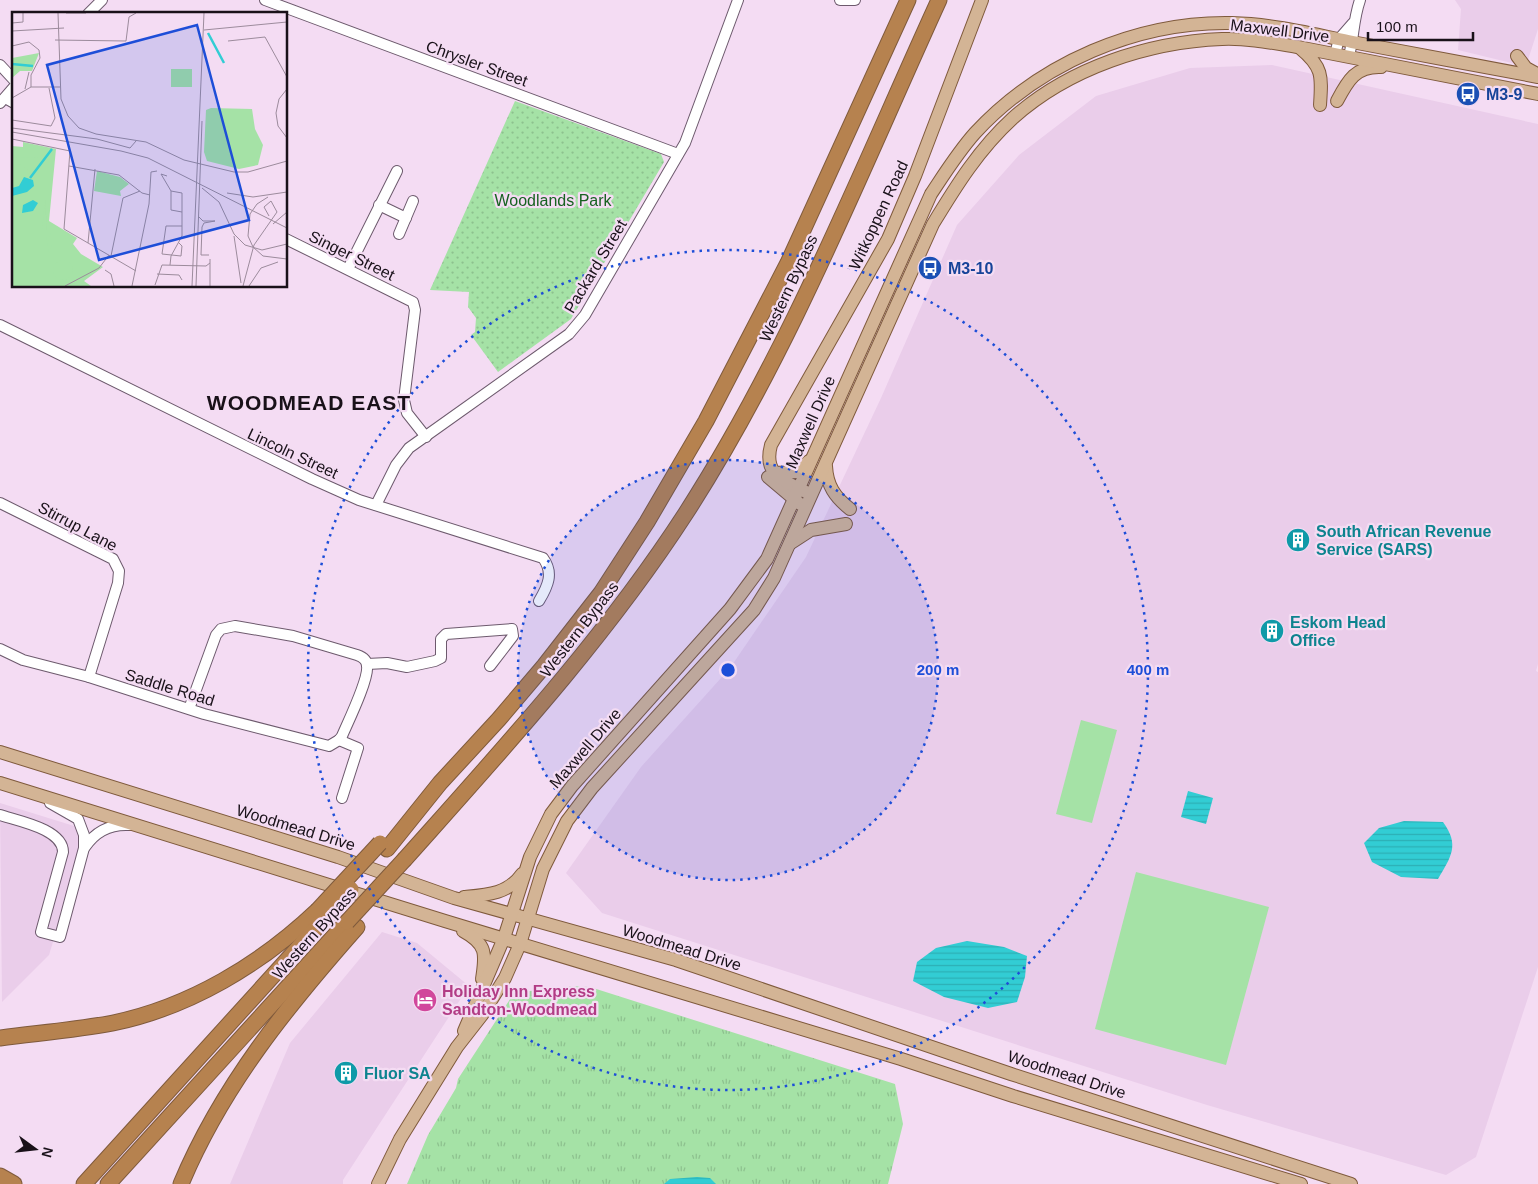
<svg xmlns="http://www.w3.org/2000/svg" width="1538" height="1184" viewBox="0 0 1538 1184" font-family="Helvetica,sans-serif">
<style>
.built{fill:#eacdea}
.grass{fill:url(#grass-tufts)}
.park{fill:url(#park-dots)}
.pitch{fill:#a5e2a6}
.water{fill:url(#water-rules)}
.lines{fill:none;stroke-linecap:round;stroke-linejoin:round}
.minor-casing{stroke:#6d5a6d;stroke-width:12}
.major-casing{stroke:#7f5a3c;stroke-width:14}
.highway-casing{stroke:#7f5a3c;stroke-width:17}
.minor{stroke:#fff;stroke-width:10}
.major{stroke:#d3b495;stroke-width:12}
.highway{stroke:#b6824f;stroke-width:15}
.highway-bridge-casing{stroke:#7f5a3c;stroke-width:17;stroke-linecap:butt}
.highway-bridge{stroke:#b6824f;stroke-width:15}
.ring{fill:none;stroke:#1d4ed8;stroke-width:2.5;stroke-dasharray:2.5 5}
.labels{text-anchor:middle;stroke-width:4.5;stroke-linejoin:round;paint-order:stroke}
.street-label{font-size:16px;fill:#191119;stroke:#f4dcf3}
.transit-label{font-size:16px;font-weight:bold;fill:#164399;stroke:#f4dcf3;text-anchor:start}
.park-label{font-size:16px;fill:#176221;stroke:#f4dcf3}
.culture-label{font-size:16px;font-weight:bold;fill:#0d838f;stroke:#f4dcf3;text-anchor:start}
.hotel-label{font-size:16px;font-weight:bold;fill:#b23c85;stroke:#f4dcf3;text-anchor:start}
.district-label{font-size:21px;font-weight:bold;letter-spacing:1px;fill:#191119;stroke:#f4dcf3}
.inset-river{fill:none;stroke:#32cdd4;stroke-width:2.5}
.inset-road{fill:none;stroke:#9c8b9c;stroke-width:1}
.view{fill:#1d4ed8;fill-opacity:0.15;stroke:#1d4ed8;stroke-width:2.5}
.inset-edge{fill:none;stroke:#191119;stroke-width:2.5}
.centre{fill:#1d4ed8;stroke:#f4dcf3;stroke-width:2.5}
.ring-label{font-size:15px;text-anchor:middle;font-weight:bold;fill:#1d4ed8;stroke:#f4dcf3;stroke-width:4.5;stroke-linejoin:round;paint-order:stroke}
</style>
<defs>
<pattern id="grass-tufts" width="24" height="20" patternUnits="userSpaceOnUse" patternTransform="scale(1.25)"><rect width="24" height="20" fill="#a5e2a6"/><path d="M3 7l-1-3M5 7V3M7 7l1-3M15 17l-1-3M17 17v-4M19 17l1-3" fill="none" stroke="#8dc18e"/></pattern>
<pattern id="park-dots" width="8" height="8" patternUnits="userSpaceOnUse" patternTransform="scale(1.25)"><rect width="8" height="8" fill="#a5e2a6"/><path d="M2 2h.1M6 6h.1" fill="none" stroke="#8dc18e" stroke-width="1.8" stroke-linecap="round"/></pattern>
<pattern id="water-rules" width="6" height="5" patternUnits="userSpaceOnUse" patternTransform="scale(1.25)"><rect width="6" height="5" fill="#32cdd4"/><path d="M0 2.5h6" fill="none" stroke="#2cafb5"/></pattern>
</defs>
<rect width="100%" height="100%" fill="#f4dcf3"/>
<!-- built -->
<g class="built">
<polygon points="1455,0 1538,0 1538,29 1527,63 1524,66 1458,50 1461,9"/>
<polygon points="1272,65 1538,124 1538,664 1536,671 1538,672 1538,967 1476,1157 1446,1175 1207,1105 602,913 566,873 641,767 730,668 806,557 881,398 957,225 1019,155 1096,96 1190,68"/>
<polygon points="0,803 87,830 49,955 2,1002"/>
<polygon points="382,932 417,943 469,986 343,1180 343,1184 230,1184 290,1043"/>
</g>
<!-- grass -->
<polygon class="grass" points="569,986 590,987 895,1084 903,1124 888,1184 407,1184 428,1135 456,1088 458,1079 514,993"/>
<!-- park -->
<polygon class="park" points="515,101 661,154 664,162 571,319 498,372 471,335 475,332 476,318 468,307 469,292 430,290"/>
<!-- pitch -->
<g class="pitch">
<polygon points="1081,720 1117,730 1092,823 1056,814"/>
<polygon points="1136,872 1269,907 1226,1065 1095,1029"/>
</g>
<!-- water -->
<g class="water">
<polygon points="1188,791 1213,798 1206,824 1181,817"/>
<path d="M1404 821 1443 822C1460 845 1451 857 1438 879L1401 877 1372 862 1364 843 1379 828Z"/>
<polygon points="967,941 1004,947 1027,956 1025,977 1017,1002 988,1008 944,997 913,981 917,962 936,948"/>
<polygon points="697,1177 710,1178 716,1184 664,1184 670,1179"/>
</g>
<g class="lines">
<!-- minor casing -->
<g class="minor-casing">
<g id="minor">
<polyline points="265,0 678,154"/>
<polyline points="840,0 855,0"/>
<polyline points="88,14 102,0"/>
<polyline points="1335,54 1339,39 1353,23"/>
<path d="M1349 56C1354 37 1353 20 1360 0"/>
<polyline points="0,65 14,80"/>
<polyline points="5,98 14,103"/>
<polyline points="0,103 14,87"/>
<polyline points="379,205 406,218"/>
<polyline points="399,234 413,201"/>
<polyline points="286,239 413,302 415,310 404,400 407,413 426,437"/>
<polyline points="348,269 397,171"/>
<path d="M0 325 312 479 359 500 543 558C554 573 548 586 539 601"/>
<polyline points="0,503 113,559 119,571 118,583 89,677"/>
<polyline points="376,505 396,465 409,448 569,334 585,315 685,143 738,0"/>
<path d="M0 649 23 660 89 677 204 714 329 746 339 740 342 736C348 722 369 679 367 666 367 660 363 657 357 655L293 636 235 626 221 629 216 635 189 709"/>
<polyline points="367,664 387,663 407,667 435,661 441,658 441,639 446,634 512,629 513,636 490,666"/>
<polyline points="339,740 358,748 342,798"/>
<path d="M0 815C18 821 63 829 63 852L41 932 60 937 84 848V835L78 819 50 803"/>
<path d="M85 847C95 832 110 824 129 825"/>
</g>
</g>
<!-- major casing -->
<g class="major-casing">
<g id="major">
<path d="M1300 48C1323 67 1322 76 1320 105"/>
<polyline points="1517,56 1526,68 1537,74"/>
<path d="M1337 101C1348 80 1356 66 1381 67"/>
<path d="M826 466C827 486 835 497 850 509"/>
<polyline points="774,473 797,472 809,461"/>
<polyline points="768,477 800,504"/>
<path d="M806 492C783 480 763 475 771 445L888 239 915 176 982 0"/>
<polyline points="791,543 811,530 846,524"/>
<polyline points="0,752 338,857 454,898 676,960 1011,1074 1351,1184"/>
<polyline points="0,783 445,921 901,1059 1013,1096 1301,1184"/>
<path d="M464 897C487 895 508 894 522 874"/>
<path d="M463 931C487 944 486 954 482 979"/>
<path d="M464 1031 504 938 530 857 551 814 572 786 730 609 767 559 931 194C945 173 958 152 975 133 1040 63 1137 21 1232 23 1273 24 1313 34 1352 42 1414 54 1476 65 1538 77"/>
<path d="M378 1184 400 1139 457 1047 482 1015 505 978 520 944 543 869 567 821 592 788 754 610 774 578 933 224C956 186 979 149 1013 118 1069 68 1148 42 1222 39 1248 38 1273 43 1298 47L1538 94"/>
</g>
</g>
<!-- highway casing -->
<g class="highway-casing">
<g id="highway">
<polyline points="387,849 440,783 499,719 544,666 601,593 647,522 706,421 788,263 908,0"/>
<path d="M405 859C504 748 605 638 686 513 789 353 860 173 939 0"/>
<path d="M0 1038C38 1033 76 1030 113 1023 190 1007 261 964 317 911"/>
<polyline points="0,1176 14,1184"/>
<polyline points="84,1184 327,916"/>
<polyline points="108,1184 347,922"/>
<path d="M181 1184C222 1086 288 1005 357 927"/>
</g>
</g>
<!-- minor -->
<use href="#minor" class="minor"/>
<!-- major -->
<use href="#major" class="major"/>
<!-- highway -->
<use href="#highway" class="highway"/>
<!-- highway-bridge casing -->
<g class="highway-bridge-casing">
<g id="highway-bridge">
<polyline points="317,911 380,843"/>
<polyline points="327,916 351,889"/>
<polyline points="347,922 405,859"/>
</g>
</g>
<!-- highway-bridge -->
<use href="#highway-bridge" class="highway-bridge"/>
</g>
<!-- distance rings -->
<circle cx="728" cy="670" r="210" fill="#1d4ed8" fill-opacity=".12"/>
<g class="ring">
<circle cx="728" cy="670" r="210"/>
<circle cx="728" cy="670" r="420"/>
</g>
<!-- icons -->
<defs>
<g id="bus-disc" transform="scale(1.25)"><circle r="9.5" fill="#1a4fb4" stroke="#f4dcf3"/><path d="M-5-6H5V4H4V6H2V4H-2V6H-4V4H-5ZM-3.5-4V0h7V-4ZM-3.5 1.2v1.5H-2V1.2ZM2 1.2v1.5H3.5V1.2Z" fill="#fff"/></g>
<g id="building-disc" transform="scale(1.25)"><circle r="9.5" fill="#0f9aa8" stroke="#f4dcf3"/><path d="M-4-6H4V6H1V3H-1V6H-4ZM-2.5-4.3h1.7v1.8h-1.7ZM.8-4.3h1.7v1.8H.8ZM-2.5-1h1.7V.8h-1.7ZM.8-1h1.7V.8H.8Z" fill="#fff"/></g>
<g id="hotel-disc" transform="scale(1.25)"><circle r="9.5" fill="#d1479c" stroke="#f4dcf3"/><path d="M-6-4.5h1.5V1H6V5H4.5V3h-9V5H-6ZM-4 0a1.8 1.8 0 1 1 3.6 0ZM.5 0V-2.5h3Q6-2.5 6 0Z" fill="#fff"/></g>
</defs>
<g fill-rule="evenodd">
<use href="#bus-disc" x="1468" y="94"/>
<use href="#bus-disc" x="930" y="268"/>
<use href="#building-disc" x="1298" y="540"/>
<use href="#building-disc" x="1272" y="631"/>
<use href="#hotel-disc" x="425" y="1000"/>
<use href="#building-disc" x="346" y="1073"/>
</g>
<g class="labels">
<!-- street labels -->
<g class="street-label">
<text transform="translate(1280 30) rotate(7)" y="6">Maxwell Drive</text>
<text transform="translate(477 63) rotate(20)" y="6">Chrysler Street</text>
<text transform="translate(878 215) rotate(-65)" y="6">Witkoppen Road</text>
<text transform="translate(352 255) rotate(26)" y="6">Singer Street</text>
<text transform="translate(595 266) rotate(-59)" y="6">Packard Street</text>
<text transform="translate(788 288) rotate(-65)" y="6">Western Bypass</text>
<text transform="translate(810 422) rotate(-66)" y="6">Maxwell Drive</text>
<text transform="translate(293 453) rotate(25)" y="6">Lincoln Street</text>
<text transform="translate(78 526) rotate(28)" y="6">Stirrup Lane</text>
<text transform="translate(579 629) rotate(-52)" y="6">Western Bypass</text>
<text transform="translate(170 687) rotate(17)" y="6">Saddle Road</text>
<text transform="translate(585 748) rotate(-49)" y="6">Maxwell Drive</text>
<text transform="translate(296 827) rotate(17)" y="6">Woodmead Drive</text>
<text transform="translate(314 933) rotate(-48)" y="6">Western Bypass</text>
<text transform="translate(682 947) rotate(17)" y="6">Woodmead Drive</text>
<text transform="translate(1067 1074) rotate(18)" y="6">Woodmead Drive</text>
</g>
<!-- transit labels -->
<g class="transit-label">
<text x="1486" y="100">M3-9</text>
<text x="948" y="274">M3-10</text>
</g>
<!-- park labels -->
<g class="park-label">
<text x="553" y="206">Woodlands Park</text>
</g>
<!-- culture labels -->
<g class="culture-label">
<text x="1316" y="537">South African Revenue<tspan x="1316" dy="18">Service (SARS)</tspan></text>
<text x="1290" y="628">Eskom Head<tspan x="1290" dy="18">Office</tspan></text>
<text x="364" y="1079">Fluor SA</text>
</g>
<!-- hotel labels -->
<g class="hotel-label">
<text x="442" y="997">Holiday Inn Express<tspan x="442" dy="18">Sandton-Woodmead</tspan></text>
</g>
<!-- district labels -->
<g class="district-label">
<text x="309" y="410">WOODMEAD EAST</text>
</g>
</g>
<!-- overview -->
<g transform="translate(12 12)">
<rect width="275" height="275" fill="#f4dcf3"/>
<path d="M199 96 240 97 243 117 251 133 246 153 227 157 195 149 192 140 194 98ZM11 130 44 137 37 209 65 226 61 232 69 242 91 255 72 269 79 274H0V134L11 135Z" fill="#a5e2a6"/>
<path d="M33 141 32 147 24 163 9 153 0 152V145L27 146ZM33 188 35 218 39 221 36 229 40 233 37 241 34 223 30 219Z" fill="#a5e2a6"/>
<path d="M27 41 20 59H8L0 66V46ZM85 159 108 165 117 172 108 179 109 184 82 179Z" fill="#a5e2a6"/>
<path d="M159 57H180V75H159ZM41 258a10 10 0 1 1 20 0a10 10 0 1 1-20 0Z" fill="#a5e2a6"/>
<path d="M12 165 21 168 22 174 15 180 0 184V176L7 174ZM21 188 26 191 21 199 10 201 11 193Z" fill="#32cdd4"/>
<path class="inset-river" d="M196 21 212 51M0 52 21 54M18 166 40 137"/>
<path class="inset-road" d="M46 1 49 87 56 104 67 116 84 122 134 130 172 148 222 160H236L275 149M54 1H74M0 11 11 10V1M192 18 275 10M0 19 52 16M43 28 114 29 117 5 124 1M216 29 253 25 275 65M0 34 17 30 27 38 28 46 19 63V75M13 77 17 60M275 77 267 87 264 101 266 114 275 126M0 86 19 75H48M0 108 39 114 43 106 37 76M0 116 85 127 118 136 124 129M0 120 109 139 136 146 275 216M0 127 58 139 52 217 124 259M57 154 107 163 130 181 138 183M155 164 149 162 159 179M190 176 207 190 222 222 233 233 250 238 275 232M215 181 241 185 275 180M256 185 245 192 238 202 236 224 241 235 251 244 275 247M187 205 191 209H203L192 211 190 215 189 243H197M261 212 275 200M222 224 229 271M76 231 83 157M167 231 170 234 169 244 150 242 154 214H170M99 244 111 186 128 179M158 253 159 244 170 224V181L159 179V198L170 200M93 258 99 262 102 274M145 262 167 263 170 268M143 273 150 253 194 254 198 251M53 274 87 256 97 243M120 274 137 192 139 160 145 159M180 274 192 1M184 274 190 109M198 274V247M231 274 242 233 265 200 259 189 252 195 257 204M237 274 249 256 266 250"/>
<path class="view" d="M185 13 237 208 87 248 35 53Z"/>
<rect width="275" height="275" class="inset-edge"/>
</g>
<circle cx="728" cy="670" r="8" class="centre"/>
<g class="ring-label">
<text x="938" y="675">200 m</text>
<text x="1148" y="675">400 m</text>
</g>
<!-- north arrow -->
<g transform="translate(35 1149) rotate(105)" stroke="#f4dcf3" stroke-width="4" paint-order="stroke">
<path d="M0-4L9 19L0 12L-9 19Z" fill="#191119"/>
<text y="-8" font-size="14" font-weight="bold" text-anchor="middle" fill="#191119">N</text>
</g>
<!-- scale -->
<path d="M1368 32v8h105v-8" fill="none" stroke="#191119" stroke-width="2.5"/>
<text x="1376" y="32" font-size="15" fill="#191119" stroke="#f4dcf3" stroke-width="4" paint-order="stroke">100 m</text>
</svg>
